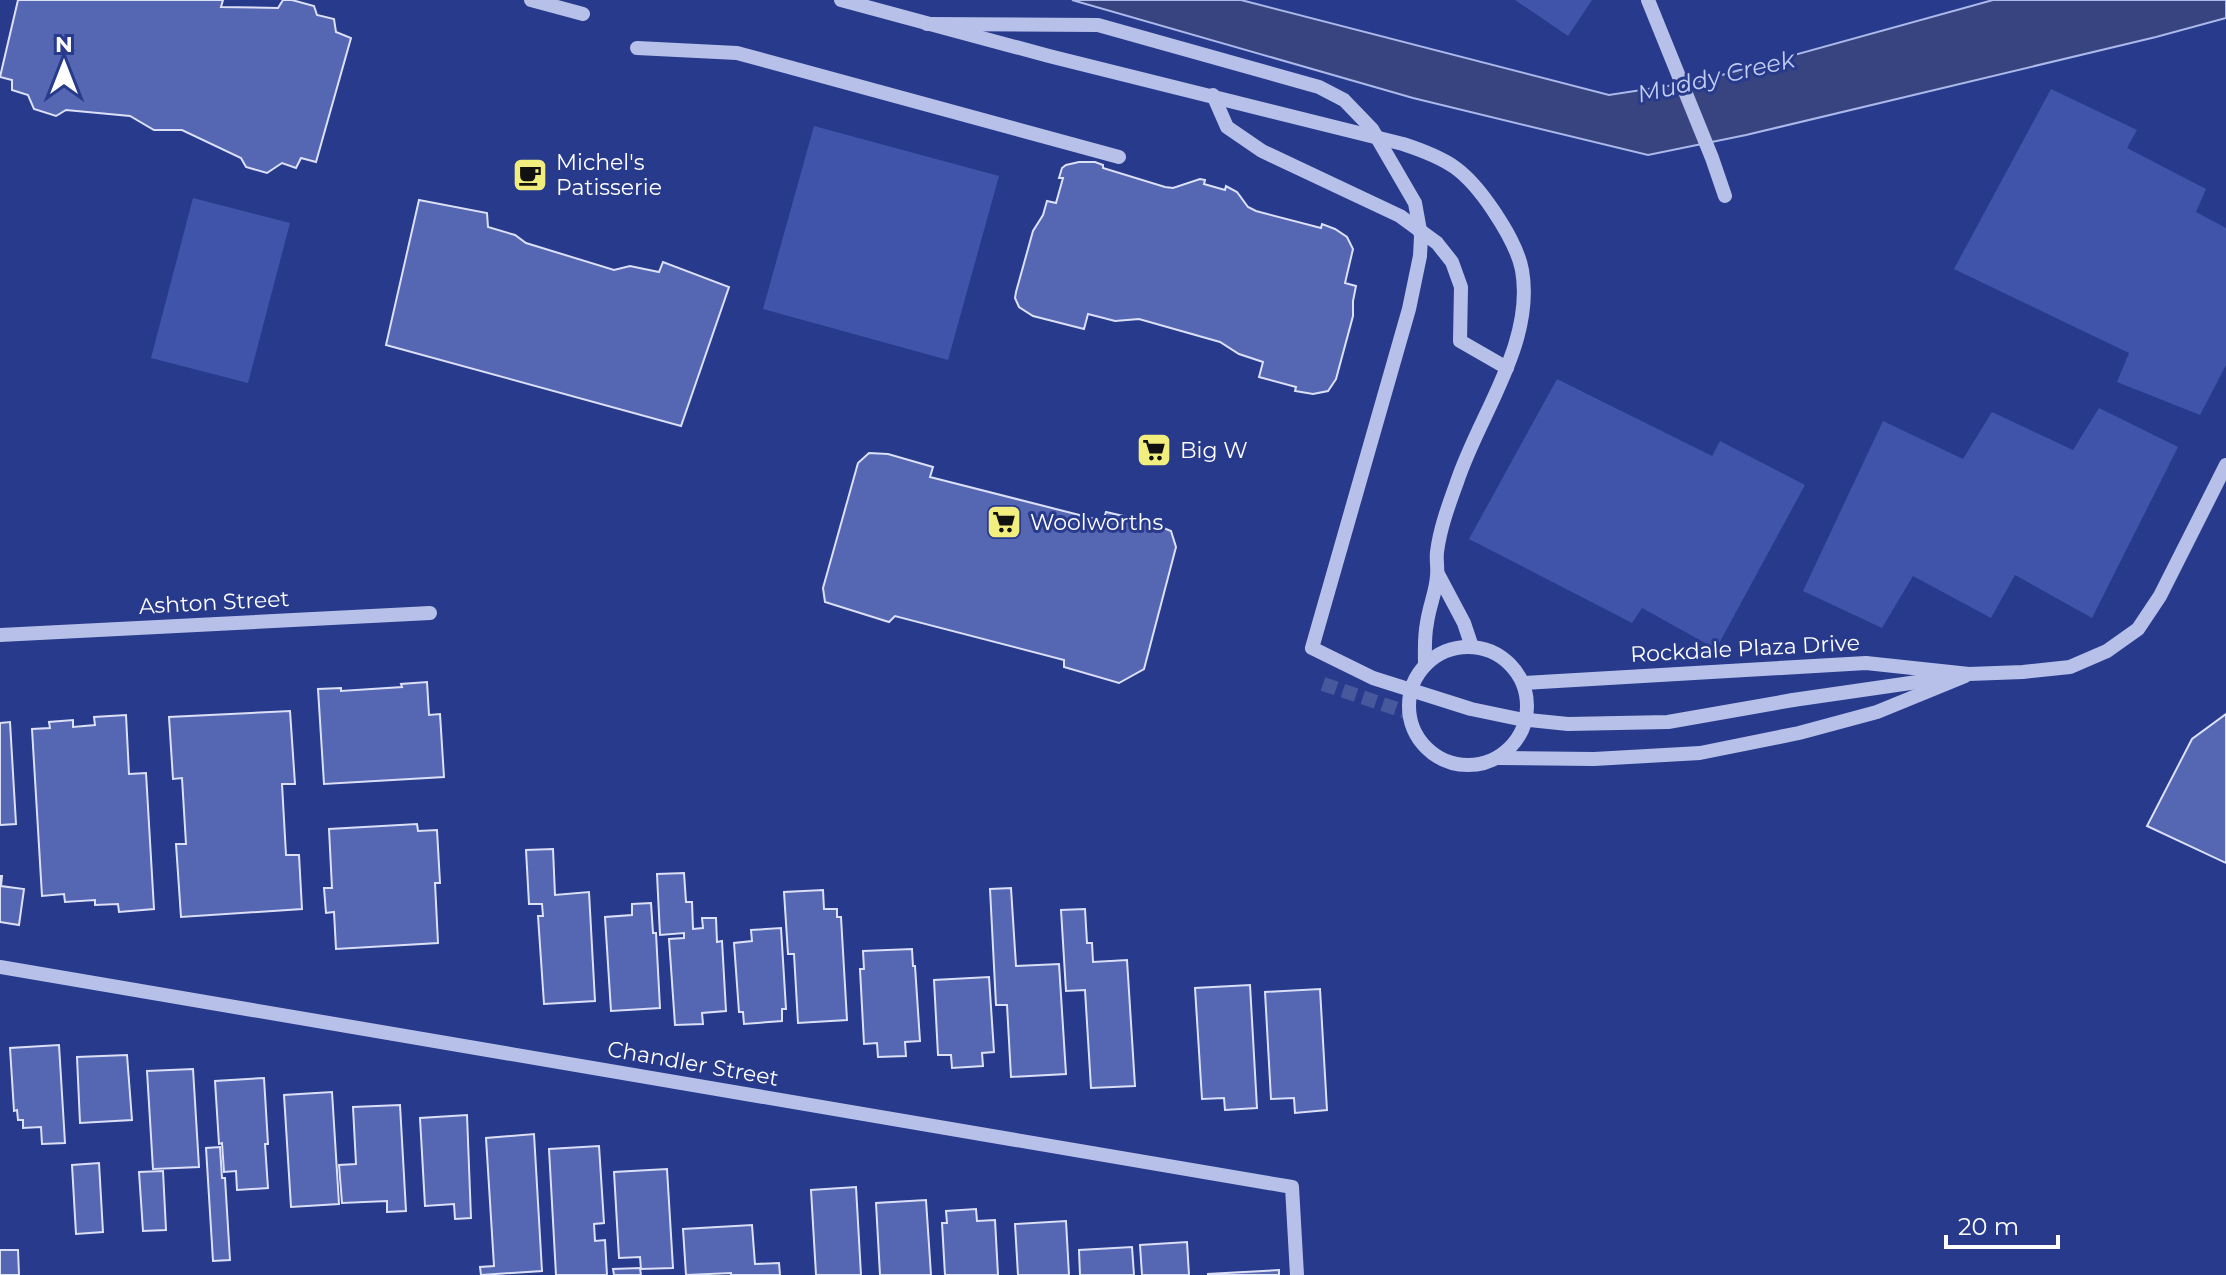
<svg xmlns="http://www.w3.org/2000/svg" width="2226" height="1275" viewBox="0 0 2226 1275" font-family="Montserrat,sans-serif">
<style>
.green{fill:#4054a9}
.water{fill:#384480;stroke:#abb8ea;stroke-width:2}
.building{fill:#5566b3;stroke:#dbe0f7;stroke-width:2}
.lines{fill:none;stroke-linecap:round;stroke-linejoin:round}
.minor-tunnel{stroke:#48589c;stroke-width:14;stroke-dasharray:14 7;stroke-linecap:butt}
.minor{stroke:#b7c0e9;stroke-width:14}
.minor-bridge{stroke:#b7c0e9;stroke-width:14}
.labels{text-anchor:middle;stroke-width:6;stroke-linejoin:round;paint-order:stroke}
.poi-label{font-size:22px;fill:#fff;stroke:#283a8b;text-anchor:start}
.street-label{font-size:22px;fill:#fff;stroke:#283a8b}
.water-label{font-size:24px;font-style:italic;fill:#c3ccf1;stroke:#283a8b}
</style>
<rect width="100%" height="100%" fill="#283a8b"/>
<!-- green -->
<g class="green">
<polygon points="1515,0 1592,0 1568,36"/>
<polygon points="2051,89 2137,130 2127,148 2206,189 2196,212 2226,228 2226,365 2200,415 2117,382 2129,353 1954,269"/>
<polygon points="814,126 999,176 948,360 763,309"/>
<polygon points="193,198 290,223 248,383 151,358"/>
<polygon points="1557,379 1712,456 1720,441 1805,485 1716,649 1642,608 1632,623 1469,539"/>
<polygon points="2099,408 2178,447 2092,618 2015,575 1991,618 1913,576 1882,628 1803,591 1883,421 1963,459 1992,412 2073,450"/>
</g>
<!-- water -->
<polygon class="water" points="1072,0 1241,0 1609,95 1700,81 1993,0 2226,0 2226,18 2156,37 1746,135 1648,155 1413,98"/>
<!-- building -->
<g class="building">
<polygon points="18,0 223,0 221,7 278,8 283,0 292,0 314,6 317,15 334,19 336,32 351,38 316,162 301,158 296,168 282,163 267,173 246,167 241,158 182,130 154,130 130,116 66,110 56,116 34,109 28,95 12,90 12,80 0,77"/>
<polygon points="1079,162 1095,162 1103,165 1103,168 1165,187 1173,188 1200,179 1205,180 1204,184 1225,190 1226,186 1237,192 1248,207 1256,211 1321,228 1322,224 1335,229 1347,237 1353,249 1345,283 1356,286 1353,301 1353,316 1336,379 1328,391 1313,394 1295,391 1296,387 1259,377 1263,362 1239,354 1220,342 1139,319 1115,321 1088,314 1084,329 1033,316 1019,307 1015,298 1016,292 1033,231 1043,215 1047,201 1056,203 1063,178 1059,178 1062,168 1066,165"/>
<polygon points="419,200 487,213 488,227 515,235 526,243 614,270 630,266 659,272 663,262 729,287 681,426 386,345"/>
<polygon points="869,453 888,454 933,467 930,477 1103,521 1106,512 1149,522 1171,531 1176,547 1144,669 1119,683 1064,667 1064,660 895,616 889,622 825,602 823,588 858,463"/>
<polygon points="427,682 429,715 440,714 444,777 324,784 318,689 341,688 341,691 402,687 401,684"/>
<polygon points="290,711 295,784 282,784 286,855 299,855 302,909 181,917 176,844 186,844 182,778 173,779 169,717"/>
<polygon points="2226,714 2226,863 2147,826 2192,739"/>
<polygon points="126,715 129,774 146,773 154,909 119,912 118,904 95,905 95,900 65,902 64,894 42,896 32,729 50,728 49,722 73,720 73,727 95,725 94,717"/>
<polygon points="10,722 16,824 0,825 0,723"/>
<polygon points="417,824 418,831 437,830 440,883 435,883 438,943 336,949 334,912 326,913 324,888 332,888 329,829"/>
<polygon points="553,849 555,895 589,892 595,1001 544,1004 538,916 543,916 542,904 529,904 526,850"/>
<polygon points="684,873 686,902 692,902 693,929 703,928 702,918 716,918 717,942 722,941 726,1011 702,1013 703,1024 675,1025 669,939 684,938 684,933 660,935 657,874"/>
<polygon points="0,876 2,876 1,886 24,889 19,925 0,922"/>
<polygon points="1011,888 1016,966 1059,964 1066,1074 1011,1077 1007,1005 996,1005 990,889"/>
<polygon points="823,890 824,909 837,909 837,917 841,917 847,1020 798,1023 794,954 788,954 784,892"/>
<polygon points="651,903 653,933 656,933 660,1008 611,1011 605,917 632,915 632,904"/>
<polygon points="1085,909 1087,943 1092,943 1093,962 1127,960 1135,1086 1091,1088 1085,990 1066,991 1061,910"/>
<polygon points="781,928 786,1009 782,1009 782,1021 744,1024 743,1012 739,1012 734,943 752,941 751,930"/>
<polygon points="912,949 913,966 915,966 920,1041 905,1042 906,1056 878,1057 877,1043 864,1044 860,969 864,969 863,951"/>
<polygon points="989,977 994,1052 982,1053 983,1066 952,1068 951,1055 938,1055 934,980"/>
<polygon points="1250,985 1257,1108 1225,1110 1224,1098 1202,1099 1195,988"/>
<polygon points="1320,989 1327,1110 1295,1113 1294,1098 1271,1099 1265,992"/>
<polygon points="59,1045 65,1143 42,1144 41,1127 23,1128 23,1120 18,1120 17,1110 14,1111 10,1048"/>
<polygon points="127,1055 132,1120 80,1123 77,1057"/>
<polygon points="193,1069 199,1167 153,1169 147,1071"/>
<polygon points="264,1078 268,1144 265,1144 268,1188 237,1190 236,1171 224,1172 222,1143 219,1144 215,1081"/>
<polygon points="332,1092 339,1204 291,1207 284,1095"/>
<polygon points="400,1105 406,1211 387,1212 387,1201 342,1203 339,1165 356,1164 353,1107"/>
<polygon points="467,1115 471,1218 455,1219 454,1204 425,1206 420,1118"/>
<polygon points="534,1134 542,1271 481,1275 480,1267 494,1266 486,1138"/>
<polygon points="599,1146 604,1223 594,1224 595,1241 605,1240 607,1275 556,1275 549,1149"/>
<polygon points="220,1147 222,1178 225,1178 230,1260 213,1261 206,1148"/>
<polygon points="99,1163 103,1232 76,1234 72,1165"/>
<polygon points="667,1169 673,1268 641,1269 640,1257 619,1258 614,1172"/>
<polygon points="163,1171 166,1230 143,1231 139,1172"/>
<polygon points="856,1187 861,1275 816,1275 811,1190"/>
<polygon points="926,1200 931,1275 880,1275 876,1203"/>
<polygon points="976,1209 977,1221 995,1220 998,1275 945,1275 942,1223 947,1223 946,1211"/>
<polygon points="1066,1221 1069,1275 1018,1275 1015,1224"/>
<polygon points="752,1225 755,1264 779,1263 780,1275 731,1275 731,1273 686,1275 683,1229"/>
<polygon points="1187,1242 1189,1275 1142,1275 1140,1245"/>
<polygon points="1132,1247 1134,1275 1080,1275 1079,1250"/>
<polygon points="0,1250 18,1250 19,1275 0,1275"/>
<polygon points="640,1268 641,1275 614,1275 613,1269"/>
<polygon points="1279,1270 1279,1275 1208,1275 1208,1274"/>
</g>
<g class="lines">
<!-- minor-tunnel -->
<polyline class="minor-tunnel" points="1323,684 1409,713"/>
<!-- minor -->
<g class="minor">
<polyline points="531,0 583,14"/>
<path d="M841 0 1049 56 1403 144C1449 159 1466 170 1493 210 1505 228 1518 249 1522 270 1535 343 1479 415 1457 482 1449 504 1440 528 1437 552 1436 560 1438 568 1437 576 1436 592 1429 607 1427 623 1424 637 1425 651 1425 665"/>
<polyline points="1648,0 1712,158 1725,196"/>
<polyline points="637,48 737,53 1119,157"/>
<polyline points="1213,95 1227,127 1262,151 1400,216 1437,243 1452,262 1461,287 1460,341 1507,368"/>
<polyline points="1438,574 1464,623 1472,647"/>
<polyline points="0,635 430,613"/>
<circle cx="1468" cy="706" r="59"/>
<polyline points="1523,683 1866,663 1969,674 2023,672 2070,667 2107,651 2138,629 2160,596 2226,465"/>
<polyline points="1793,700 1945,678"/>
<polyline points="1497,758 1594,759 1700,753 1799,733 1877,712 1965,676"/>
<polyline points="0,967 1292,1187 1297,1275"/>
</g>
<!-- minor-bridge -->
<polyline class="minor-bridge" points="927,24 1098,25 1319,87 1344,100 1372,129 1415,203 1421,236 1420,256 1409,309 1312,648 1373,678 1471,709 1519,719 1568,724 1668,722 1793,700"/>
</g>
<!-- icons -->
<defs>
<g id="cafe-square" transform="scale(1.8)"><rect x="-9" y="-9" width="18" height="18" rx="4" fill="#f1ee7d" stroke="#283a8b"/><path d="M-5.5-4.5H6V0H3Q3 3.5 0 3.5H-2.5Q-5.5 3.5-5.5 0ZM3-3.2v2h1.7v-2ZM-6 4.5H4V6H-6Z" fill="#111"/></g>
<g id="supermarket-square" transform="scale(1.8)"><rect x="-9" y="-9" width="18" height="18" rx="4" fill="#f1ee7d" stroke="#283a8b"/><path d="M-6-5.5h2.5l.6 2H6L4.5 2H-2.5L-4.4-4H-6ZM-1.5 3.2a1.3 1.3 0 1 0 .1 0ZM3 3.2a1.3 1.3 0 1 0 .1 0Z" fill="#111"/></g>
</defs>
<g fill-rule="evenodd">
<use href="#cafe-square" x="530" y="175"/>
<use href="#supermarket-square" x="1154" y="450"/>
<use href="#supermarket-square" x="1004" y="522"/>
</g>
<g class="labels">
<!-- poi labels -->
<g class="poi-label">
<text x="556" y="170">Michel's<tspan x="556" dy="25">Patisserie</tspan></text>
<text x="1180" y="458">Big W</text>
<text x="1030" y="530">Woolworths</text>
</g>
<!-- street labels -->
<g class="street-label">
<text transform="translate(214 602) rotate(-3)" y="8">Ashton Street</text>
<text transform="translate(1745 648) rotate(-3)" y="8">Rockdale Plaza Drive</text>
<text transform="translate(693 1063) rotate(10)" y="8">Chandler Street</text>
</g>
<!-- water labels -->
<g class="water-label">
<text transform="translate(1716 77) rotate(-13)" y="8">Muddy Creek</text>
</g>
</g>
<!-- north arrow -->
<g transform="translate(64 64)" stroke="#283a8b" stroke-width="6" paint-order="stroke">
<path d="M0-6L14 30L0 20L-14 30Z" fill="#ffffff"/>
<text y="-12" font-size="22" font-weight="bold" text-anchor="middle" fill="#ffffff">N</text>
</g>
<!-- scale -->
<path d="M1946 1235v12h112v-12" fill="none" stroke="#ffffff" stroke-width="4"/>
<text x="1958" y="1235" font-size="24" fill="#ffffff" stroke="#283a8b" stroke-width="6" paint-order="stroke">20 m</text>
</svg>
